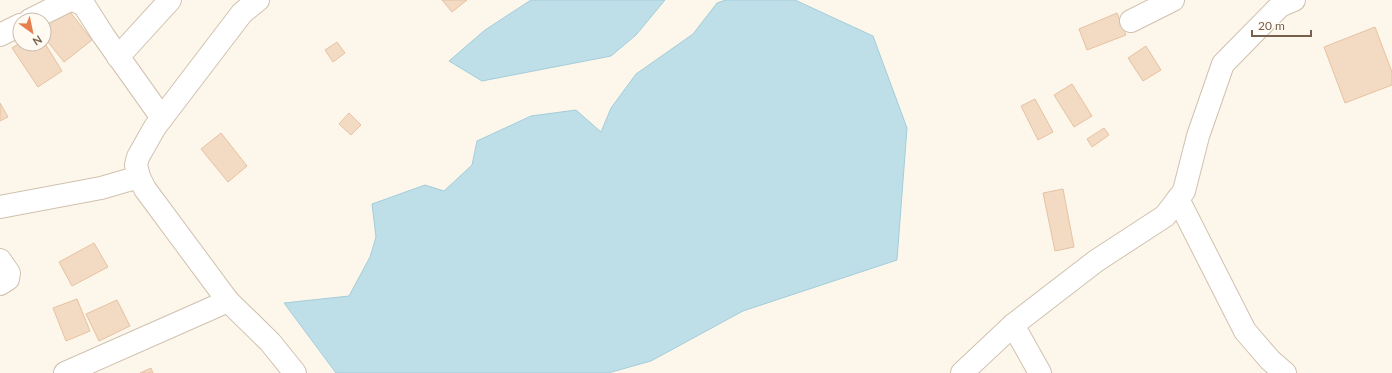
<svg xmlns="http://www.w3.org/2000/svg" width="1392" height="373" viewBox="0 0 1392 373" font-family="Lato,sans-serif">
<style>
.water{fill:#bedee8;stroke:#a4cdda}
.building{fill:#f3dac2;stroke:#e6c2a2}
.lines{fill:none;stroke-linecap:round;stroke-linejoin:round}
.minor-casing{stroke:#d0c1af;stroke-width:24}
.minor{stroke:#fff;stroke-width:22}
</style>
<rect width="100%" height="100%" fill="#fdf7eb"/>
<!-- water -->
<g class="water">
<polygon points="531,0 665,0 636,35 611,56 482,81 449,61 485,30"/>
<polygon points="726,0 795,0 873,36 907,128 897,260 743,311 651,361 608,373 336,373 284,303 349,296 370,257 376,237 372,204 425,185 444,191 472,165 477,141 531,116 576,110 601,132 611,108 636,74 693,34 717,3"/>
</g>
<!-- building -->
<g class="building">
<polygon points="442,0 467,0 452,12"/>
<polygon points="67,8 92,40 64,62 44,37 44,27"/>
<polygon points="1117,13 1126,35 1087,50 1079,29"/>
<polygon points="1375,27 1392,72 1392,85 1345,103 1324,47"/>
<polygon points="44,42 62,71 38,87 12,48 20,43 20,44 44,44"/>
<polygon points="337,42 345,53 333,62 325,50"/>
<polygon points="1146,46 1161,70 1143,81 1128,58"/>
<polygon points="1072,84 1092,116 1074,127 1054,95"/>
<polygon points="1035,99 1053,132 1038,140 1021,106"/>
<polygon points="0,103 8,117 0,121"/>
<polygon points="349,113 361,125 351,135 339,124"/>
<polygon points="1104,128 1109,135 1092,147 1087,139"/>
<polygon points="221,133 247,166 228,182 201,149"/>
<polygon points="1063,189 1074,247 1055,251 1043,193"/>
<polygon points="94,243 108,267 72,286 59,262"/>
<polygon points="77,299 90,331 66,341 53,308"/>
<polygon points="117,300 130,326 99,341 86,314"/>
<polygon points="151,368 153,373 140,373"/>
</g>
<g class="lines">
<!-- minor casing -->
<g class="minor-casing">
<g id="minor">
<polyline points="73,0 84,5 103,35 162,118"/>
<polyline points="258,0 242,13 155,127 138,157 136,165 139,177 145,189 228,301 270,342 295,373"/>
<polyline points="30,20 70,0"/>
<polyline points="1131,21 1173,0"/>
<polyline points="0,35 20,25"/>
<polyline points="118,57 170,0"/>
<polyline points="1178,199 1245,331 1270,360 1285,373"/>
<polyline points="0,207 101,188 139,177"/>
<polyline points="0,260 9,273 8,279 0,284"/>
<polyline points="1013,325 1040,373"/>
<polyline points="65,373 228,301"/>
<polyline points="962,373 1013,325 1096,261 1165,216 1184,191 1198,136 1223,64 1280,6 1294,0"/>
</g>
</g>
<!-- minor -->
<use href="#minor" class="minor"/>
</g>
<!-- north arrow -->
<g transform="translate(32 32) rotate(147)"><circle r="19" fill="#fffbf2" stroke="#c9bdb0"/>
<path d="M0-3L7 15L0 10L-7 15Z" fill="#e77e50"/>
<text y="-6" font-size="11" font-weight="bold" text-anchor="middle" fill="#79604d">N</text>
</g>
<!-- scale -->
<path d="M1252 30v6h59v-6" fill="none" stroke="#79604d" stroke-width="2"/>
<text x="1258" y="30" font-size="12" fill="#79604d" stroke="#fffbf2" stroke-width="3" paint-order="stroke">20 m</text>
</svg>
